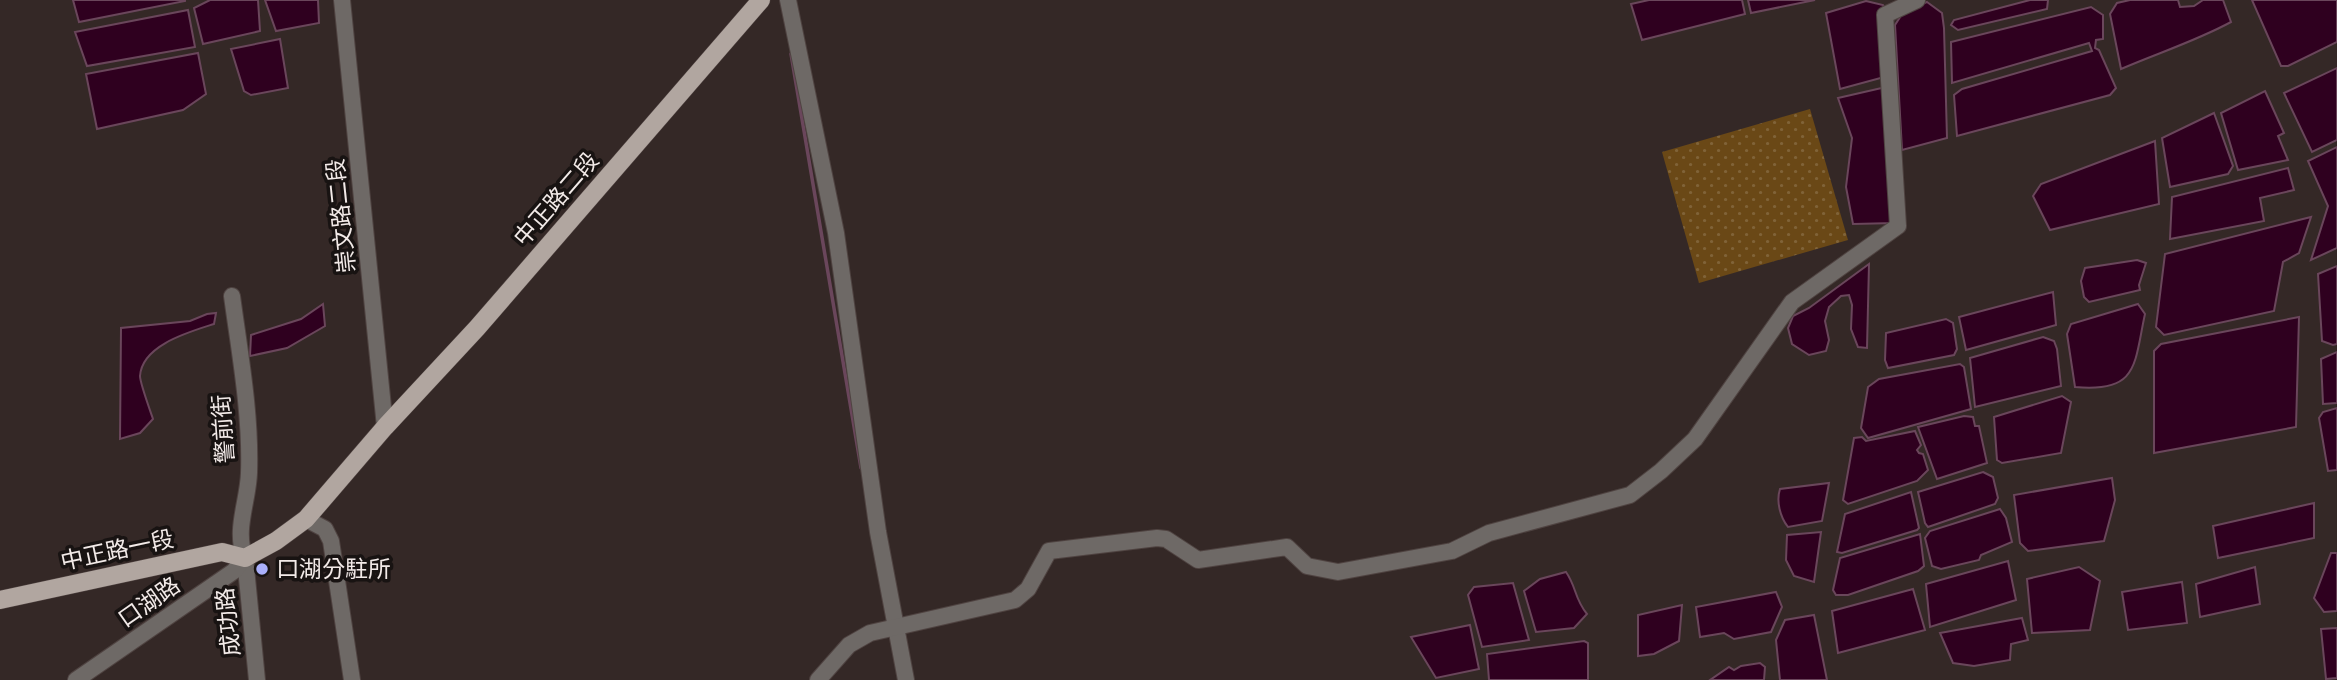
<svg xmlns="http://www.w3.org/2000/svg" width="2337" height="680" viewBox="0 0 2337 680" font-family="Karla,'Noto Sans TC',sans-serif">
<style>
.grass{fill:url(#grass-dots)}
.water{fill:#2f001f;stroke:#6a465b;stroke-width:2}
.lines{fill:none;stroke-linecap:round;stroke-linejoin:round}
.stream{stroke:#6a465b;stroke-width:3.5}
.minor-casing{stroke:#4f4341;stroke-width:18}
.major-casing{stroke:#4f4341;stroke-width:19}
.minor{stroke:#6e6966;stroke-width:16}
.major{stroke:#b1a6a0;stroke-width:18}
.poi-dot{fill:#aab0fb;stroke:#181312;stroke-width:2.5}
.labels{text-anchor:middle;stroke-width:7;stroke-linejoin:round;paint-order:stroke}
.street-label{font-size:23px;fill:#f2eae8;stroke:#181312}
.poi-label{font-size:23px;fill:#f2eae8;stroke:#181312;text-anchor:start}
</style>
<defs>
<pattern id="grass-dots" width="8" height="8" patternUnits="userSpaceOnUse" patternTransform="scale(1.75)"><rect width="8" height="8" fill="#6a4816"/><path d="M2 2h.1M6 6h.1" fill="none" stroke="#806338" stroke-width="1.8" stroke-linecap="round"/></pattern>
</defs>
<rect width="100%" height="100%" fill="#342826"/>
<!-- grass -->
<polygon class="grass" points="1810,109 1848,240 1699,283 1662,152"/>
<!-- water -->
<g class="water">
<polygon points="73,0 185,0 185,1 79,22"/>
<polygon points="210,0 258,0 260,31 203,44 194,8"/>
<polygon points="265,0 318,0 319,23 276,31"/>
<polygon points="1649,0 1742,0 1745,14 1642,40 1631,4"/>
<polygon points="1748,0 1815,0 1751,13"/>
<polygon points="2030,0 2048,0 2047,9 1958,30 1951,25 1954,20"/>
<path d="M2130 0H2178L2180 7 2194 6 2203 0H2223L2231 22C2196 41 2158 53 2121 69L2110 14 2117 3Z"/>
<polygon points="2252,0 2337,0 2337,42 2288,66 2281,66"/>
<polygon points="1866,1 1883,5 1886,14 1888,76 1840,89 1826,13"/>
<polygon points="1927,2 1942,13 1944,28 1947,138 1902,150 1895,25 1904,11"/>
<polygon points="2091,7 2103,15 2103,39 2096,40 2095,48 2099,50 2116,88 2110,95 1957,136 1954,95 1962,89 2092,51 2089,43 1952,83 1951,42"/>
<polygon points="188,10 195,47 87,66 75,32"/>
<polygon points="280,39 288,88 251,95 244,91 231,49"/>
<polygon points="198,53 206,94 183,110 97,129 86,74"/>
<polygon points="2337,68 2337,140 2312,152 2284,93"/>
<polygon points="1886,87 1895,223 1853,224 1846,187 1852,138 1838,98"/>
<polygon points="2265,91 2284,133 2278,136 2288,160 2238,170 2221,113"/>
<polygon points="2214,113 2233,166 2228,174 2170,187 2162,138"/>
<polygon points="2155,141 2159,204 2050,230 2033,196 2041,184"/>
<polygon points="2337,147 2337,248 2311,260 2328,206 2308,161"/>
<polygon points="2288,168 2294,190 2260,198 2264,221 2170,239 2172,197"/>
<polygon points="2311,217 2299,253 2283,262 2274,311 2164,335 2156,327 2165,254"/>
<polygon points="2137,260 2146,263 2139,285 2140,290 2089,302 2084,297 2081,281 2085,268"/>
<polygon points="1869,264 1867,348 1858,347 1851,329 1852,305 1849,295 1841,296 1829,307 1825,321 1829,340 1826,351 1809,355 1792,344 1788,328 1793,316 1809,308"/>
<polygon points="2337,266 2337,344 2333,345 2322,341 2318,274"/>
<polygon points="2053,292 2056,325 1966,350 1959,317"/>
<polygon points="323,304 325,326 287,348 250,356 251,335 301,319"/>
<path d="M2138 304 2145 314C2134 364 2139 393 2075 387L2067 334 2071 324Z"/>
<path d="M216 313 214 324C189 332 142 345 140 376 140 383 150 410 153 419L140 433 120 439 121 328 190 321 207 314Z"/>
<polygon points="2299,317 2296,427 2154,453 2154,351 2161,344"/>
<polygon points="1946,319 1953,323 1957,349 1954,355 1888,368 1885,360 1886,333"/>
<polygon points="2043,337 2054,341 2057,349 2061,386 1975,407 1970,358"/>
<polygon points="2337,352 2337,403 2323,404 2321,359"/>
<polygon points="1960,364 1964,367 1971,409 1868,438 1861,428 1868,387 1879,379"/>
<polygon points="2062,396 2071,402 2061,453 2002,463 1997,460 1994,417"/>
<polygon points="2337,408 2337,470 2328,471 2319,418 2323,412"/>
<polygon points="1964,416 1973,417 1975,426 1979,426 1987,463 1937,479 1918,427"/>
<polygon points="1915,431 1921,445 1917,450 1919,453 1923,454 1928,470 1917,481 1848,504 1843,500 1854,438 1862,437 1866,441"/>
<polygon points="1983,472 1993,477 1998,498 1995,504 1928,527 1925,523 1918,492"/>
<polygon points="2112,478 2115,500 2104,541 2028,551 2020,543 2014,495"/>
<path d="M1829 483 1822 521 1788 527C1780 517 1776 501 1780 489Z"/>
<polygon points="1911,492 1919,528 1917,530 1842,553 1837,552 1845,514"/>
<polygon points="2314,503 2314,538 2218,558 2213,526"/>
<polygon points="2000,509 2006,518 2012,542 1981,555 1979,560 1941,569 1932,566 1925,538 1930,531"/>
<polygon points="1821,532 1814,582 1794,576 1786,560 1787,535"/>
<polygon points="1920,534 1924,566 1918,571 1848,595 1836,595 1833,590 1840,558"/>
<polygon points="2331,553 2337,553 2337,611 2324,612 2314,598"/>
<polygon points="2008,561 2016,600 1930,627 1926,584"/>
<polygon points="2079,567 2100,581 2090,630 2032,633 2027,579"/>
<polygon points="2255,567 2260,604 2200,617 2196,584"/>
<path d="M1566 572C1577 588 1574 598 1587 614L1574 628 1536 632 1524 591 1540 579Z"/>
<polygon points="2182,582 2187,623 2128,630 2122,592"/>
<polygon points="1513,583 1529,640 1482,647 1468,595 1474,587"/>
<polygon points="1913,589 1925,630 1838,653 1832,611"/>
<polygon points="1776,592 1782,607 1771,632 1734,639 1724,633 1700,637 1696,607"/>
<polygon points="1682,605 1679,641 1654,654 1638,656 1638,615"/>
<polygon points="1814,615 1827,680 1780,680 1776,640 1785,620"/>
<polygon points="2022,618 2028,640 2011,644 2010,660 1974,666 1953,663 1940,633"/>
<polygon points="1470,625 1479,669 1436,678 1411,637"/>
<polygon points="2337,628 2337,678 2326,679 2321,629"/>
<polygon points="1584,641 1588,643 1588,680 1489,680 1487,654"/>
<polygon points="1760,663 1765,667 1764,680 1710,680 1729,667 1734,670 1741,666"/>
</g>
<g class="lines">
<!-- stream -->
<polyline class="stream" points="791,54 861,468"/>
<!-- minor casing -->
<g class="minor-casing">
<g id="minor">
<polyline points="342,0 385,427"/>
<polyline points="788,0 836,233 878,532 906,680"/>
<path d="M232 296C240 355 251 414 249 473 248 502 234 530 245 558L257 680"/>
<polyline points="306,519 325,529 331,541 352,680"/>
<polyline points="76,680 234,571 245,558"/>
<polyline points="818,680 849,645 870,633 1015,600 1028,589 1049,551 1157,538 1166,539 1198,560 1287,547 1307,566 1338,572 1452,551 1489,533 1630,495 1661,471 1695,439 1792,302 1898,226 1885,15 1917,0"/>
</g>
</g>
<!-- major casing -->
<g class="major-casing">
<polyline id="major" points="0,600 222,552 245,558 276,541 306,519 385,427 477,328 761,0"/>
</g>
<!-- minor -->
<use href="#minor" class="minor"/>
<!-- major -->
<use href="#major" class="major"/>
</g>
<!-- markers -->
<circle class="poi-dot" cx="262" cy="569" r="7"/>
<g class="labels">
<!-- street labels -->
<g class="street-label">
<text transform="translate(556 199) rotate(-49)" y="8">中正路二段</text>
<text transform="translate(341 216) rotate(-96)" y="8">崇文路二段</text>
<text transform="translate(223 429) rotate(-94)" y="8">警前街</text>
<text transform="translate(117 550) rotate(-12)" y="8">中正路一段</text>
<text transform="translate(149 602) rotate(-35)" y="8">口湖路</text>
<text transform="translate(228 622) rotate(-96)" y="8">成功路</text>
</g>
<!-- poi labels -->
<g class="poi-label">
<text x="276" y="577">口湖分駐所</text>
</g>
</g>
</svg>
